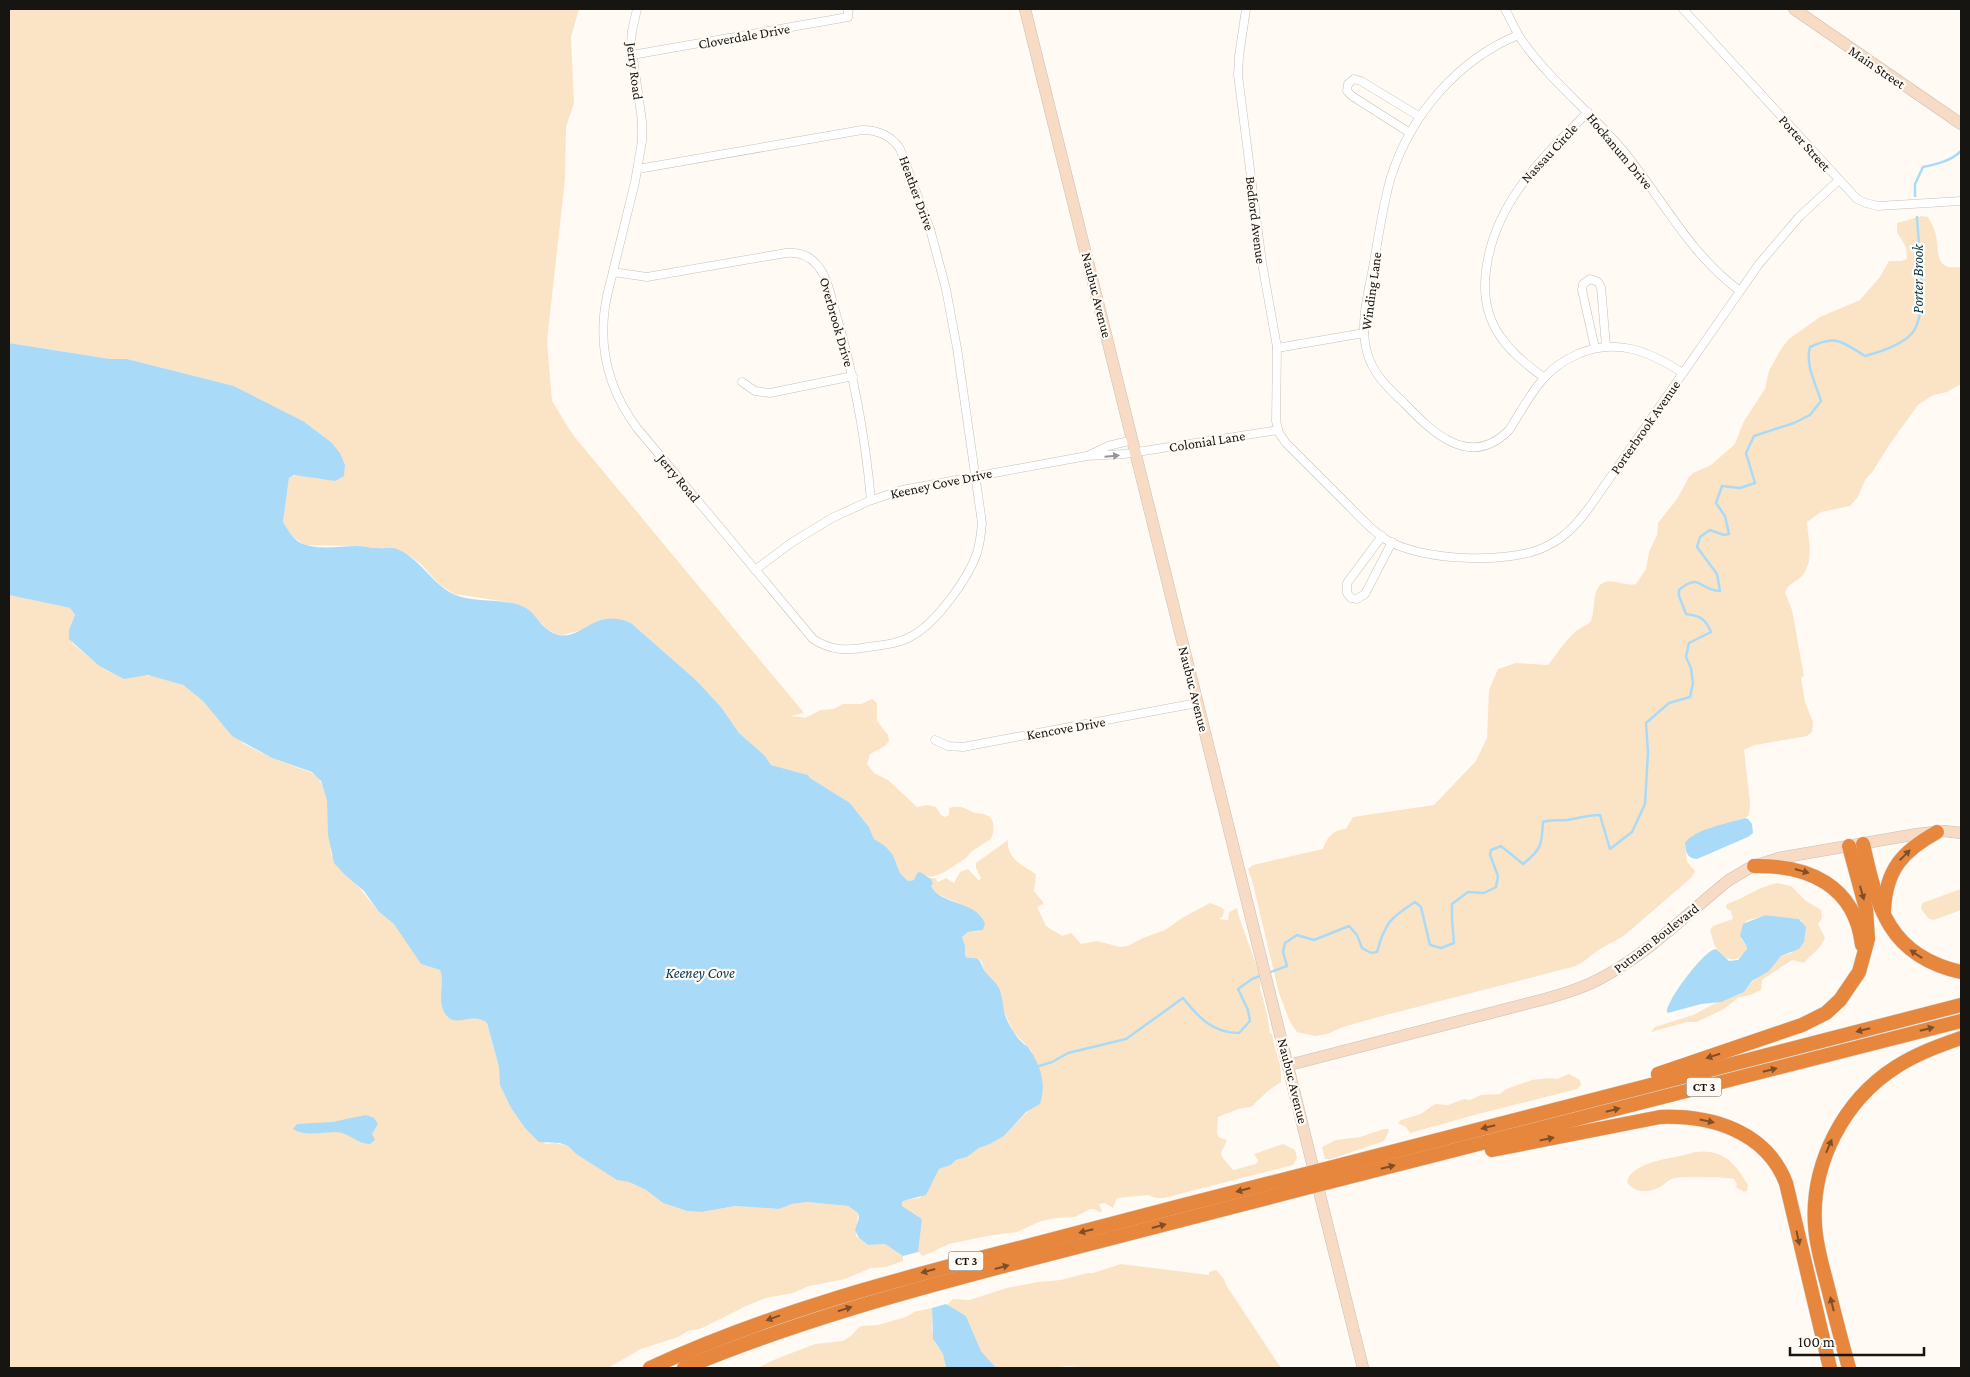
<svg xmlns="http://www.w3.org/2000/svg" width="1970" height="1377" viewBox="0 0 1970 1377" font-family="'Crimson Pro',serif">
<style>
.green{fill:#fae4c5}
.water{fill:#a9dbf8}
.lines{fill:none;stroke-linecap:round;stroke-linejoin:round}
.stream{stroke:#a9dbf8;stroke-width:2.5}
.street-casing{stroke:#c6c1b9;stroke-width:9}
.secondary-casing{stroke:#c6c1b9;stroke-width:12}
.highway-casing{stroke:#d5d5d4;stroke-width:15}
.street{stroke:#fff;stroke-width:8}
.secondary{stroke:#f8dbc5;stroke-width:11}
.highway{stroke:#e7873e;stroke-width:14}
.highway-bridge-casing{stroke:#d5d5d4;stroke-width:15;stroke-linecap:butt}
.highway-bridge{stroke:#e7873e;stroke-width:14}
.oneway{fill:#979694}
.oneway2{fill:#7f4e28}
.labels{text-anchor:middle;stroke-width:4.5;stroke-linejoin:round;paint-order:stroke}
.shield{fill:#fffaf4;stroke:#5d5a56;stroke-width:1}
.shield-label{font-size:12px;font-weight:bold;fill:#171512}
.street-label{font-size:14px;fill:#171512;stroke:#fffaf4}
.water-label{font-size:15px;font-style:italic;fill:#013850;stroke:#fffaf4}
</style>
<rect width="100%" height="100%" fill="#fffaf4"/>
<!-- green -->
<g class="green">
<path d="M9 9H579L571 37 574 103 566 127 565 179 547 341 552 401 573 435 804 713 791 716 805 718 821 710 833 709 843 704H861L872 699 877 703V721L888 735 889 741 885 746 870 754 867 764 874 773 888 780 917 807 928 805 936 807 941 815 945 817 949 815V808C960 805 965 808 975 813 979 814 983 813 986 815 996 818 994 832 991 839L972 851 966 858 943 873 931 877 918 873 914 880 908 881 900 873 893 855 885 847 874 839 869 827 850 803 810 778 808 775 771 765 765 756 739 733 721 707 697 681 631 623 578 631 563 635 556 634 548 630 526 608 508 602 454 594 439 584 421 564 410 556 388 549 358 546 305 545 293 537 283 522 289 478C298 472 310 476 320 479L331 442 303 421 234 386 127 359H110L9 343Z"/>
<path d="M1922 216 1928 217C1931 223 1935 229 1936 236 1940 255 1934 270 1961 267V384L1947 392 1933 395 1918 405 1889 445 1873 471 1865 480 1858 497 1850 506 1821 512 1807 522C1808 541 1815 559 1802 576 1796 582 1789 583 1785 592L1792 610 1804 676 1801 678 1805 702 1813 722 1812 732 1807 736 1755 745 1744 750 1750 803 1749 815 1745 818 1710 828 1685 843 1687 862 1695 871 1692 877 1626 934C1618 940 1610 943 1602 948 1593 953 1586 961 1576 966L1378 1017 1343 1027 1327 1034 1315 1036 1297 1032 1290 1022 1279 993 1252 880 1248 869 1253 865 1323 849C1327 836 1334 830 1346 829L1353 817 1434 805 1476 761 1487 738 1489 690 1498 669 1516 663 1548 665C1558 653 1568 635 1582 627 1586 625 1588 625 1591 621 1596 609 1591 587 1605 582 1615 579 1626 587 1636 584L1646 569 1649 552 1657 535 1658 523 1677 499 1689 477 1693 473 1711 465 1735 444 1744 421 1765 389 1769 371 1781 349 1789 339 1820 317 1860 300 1880 277 1889 261H1901L1907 259 1906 247 1897 232V223Z"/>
<path d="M9 595 70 608 75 615 72 643 99 666 111 673 153 676 183 685 203 701 244 744 272 758 312 773 318 777 326 793 329 806 328 826 331 854 345 875 357 885 379 912 394 924 401 932 421 964 440 970C447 986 437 998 446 1015L464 1019 468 1017 481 1018 487 1023 499 1067 502 1089 511 1108 525 1128 546 1144 555 1143 568 1146 576 1154 617 1180 629 1182 646 1190 663 1203 687 1211 702 1212 735 1206 779 1209 792 1204 807 1202 848 1206 858 1213 856 1236 868 1245 885 1244 903 1256V1261L886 1267 871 1268 845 1279 809 1286 793 1293 766 1298 746 1306 702 1328 688 1331 678 1337 641 1349 608 1368H9Z"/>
<path d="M1008 840C1006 858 1023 866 1036 874L1034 891 1043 902V904L1037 907 1046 926 1062 936 1071 933 1081 944 1097 941 1120 947 1128 946 1143 938 1165 930 1182 918 1210 903 1221 907 1224 910 1223 916 1219 919 1228 920 1229 912 1237 908 1239 917 1258 970 1261 971 1260 988 1267 1014 1270 1033 1272 1034C1275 1054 1282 1061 1281 1082L1268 1091 1251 1107 1238 1109 1218 1117 1217 1134 1220 1138 1227 1140 1221 1153 1222 1157 1233 1170 1256 1164 1258 1160 1254 1154 1283 1144 1295 1150 1297 1158 1293 1165 1164 1198H1156L1148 1195 1117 1198 1113 1208 1105 1203 1099 1204 1102 1212H1099L1094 1209H1090L1075 1217 1056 1218 1041 1221 1017 1232 987 1236 949 1244 923 1256 918 1252V1237L922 1219 902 1206V1203L905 1200 920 1198 939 1169 951 1165 956 1160 967 1157 979 1148 990 1144 1004 1136 1030 1109 1032 1052 1013 1031 1004 1011 1001 993 984 970 982 962 979 959 967 958 965 955 962 937 968 932 980 931 981 916 967 907 935 893 931 886 933 884 930 878H935L938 882 946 878 954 883 960 872 968 869 979 881 981 878 976 868V863Z"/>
<path d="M1777 883 1791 886 1806 901 1821 910 1822 918 1818 924 1825 938C1821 949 1811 954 1804 963L1792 960 1762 980 1761 990 1750 995 1739 997 1724 1009 1697 1022H1687L1651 1032 1655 1027 1693 1015 1714 1004 1744 992 1752 982 1773 966 1781 956 1792 953 1802 921 1799 919 1765 915 1746 921 1741 939 1746 945 1747 949C1738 964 1726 962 1717 949 1713 944 1712 935 1710 930L1713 926 1733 919 1731 911 1726 908 1727 904C1746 898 1757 887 1777 883Z"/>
<polygon points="1961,889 1961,910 1934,920 1929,919 1921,909 1922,903"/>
<polygon points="1569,1074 1580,1080 1581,1085 1577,1089 1474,1115 1410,1133 1406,1127 1398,1123 1401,1120 1421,1114 1435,1104 1448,1105 1464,1099 1470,1100 1481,1095 1500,1094 1506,1089 1532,1080 1549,1078 1557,1079"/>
<polygon points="1384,1129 1388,1129 1389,1131 1384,1141 1331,1159 1325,1159 1322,1147 1336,1140 1360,1137"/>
<path d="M1695 1152C1723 1148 1736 1164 1748 1185L1747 1191 1744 1192 1736 1187 1737 1184 1734 1179C1729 1177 1682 1176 1675 1178 1668 1179 1665 1185 1658 1188 1647 1193 1634 1193 1627 1182 1631 1160 1680 1158 1695 1152Z"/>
<polygon points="1121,1264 1209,1275 1209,1272 1216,1270 1224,1279 1226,1285 1281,1368 1095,1368 1066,1366 1052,1368 996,1368 981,1351 966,1316 947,1305 953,1299 969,1300 1007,1288 1038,1282 1061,1280 1088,1273 1093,1273"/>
<polygon points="932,1308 932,1329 935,1343 943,1354 946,1368 757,1368 776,1359 815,1344 843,1341 852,1335 858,1328 861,1326 878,1325 906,1317 914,1312"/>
</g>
<!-- water -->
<g class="water">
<path d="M9 343 110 359H127L234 386 303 421 331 442 340 453 345 465 344 476 335 481 294 475 289 478 283 522C288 529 292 538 299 542 315 551 339 546 356 546 363 546 371 548 378 548 384 549 392 547 397 549 421 559 431 583 453 594 475 604 502 597 524 607 537 613 541 631 559 635 583 640 594 607 631 623L697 681 721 707 739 733 765 756 771 765 808 775 810 778 850 803 869 827 874 839 885 846 893 855 900 873 908 881 914 880 917 873 920 872 931 879 933 884 931 886C941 906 977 900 985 924L983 930 968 932 962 937 965 946V955L967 958C981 957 979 960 984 970 988 976 995 981 999 988 1002 995 1003 1004 1004 1011 1006 1021 1018 1042 1027 1046 1040 1063 1047 1083 1040 1104L1026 1112 1004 1136 990 1144 979 1148 967 1157 956 1160 951 1165 939 1169 926 1195 906 1200 902 1202V1206L922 1219 918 1252 903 1256 885 1244 868 1245 859 1238 855 1230 859 1218 858 1213 848 1206 807 1202 792 1204 779 1209 735 1206 702 1212 687 1211 663 1203 646 1190 629 1182 617 1180 576 1154 568 1146 560 1143 539 1142 525 1128 511 1108 500 1085 499 1067 487 1023C473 1011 457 1028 447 1016 435 1002 446 985 440 970L421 964 394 924 379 912 364 891 345 875 334 863 328 835 327 800 321 781 312 772 272 758 232 736 203 701 183 685 148 675 124 679 99 666 69 639V630L75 615 70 608 9 595Z"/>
<path d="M1745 818 1748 819 1752 824 1753 833 1748 837 1697 859C1687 858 1686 853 1685 843 1694 829 1729 823 1745 818Z"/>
<path d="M1765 915 1799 919 1806 927 1804 942 1799 949 1781 956 1769 971 1752 981 1744 992 1721 1002 1701 1004 1668 1013 1667 1012C1666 1001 1705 949 1716 949L1729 961 1738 960 1747 949 1746 945 1740 936 1743 924Z"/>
<path d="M366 1115 374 1118 378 1124 372 1134 375 1140 370 1144C357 1144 348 1132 336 1132 323 1132 305 1137 293 1129L297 1124 332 1122Z"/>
<polygon points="946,1304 966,1316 981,1351 996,1368 946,1368 943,1354 933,1339 932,1308"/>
</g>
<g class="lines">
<!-- stream -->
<g class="stream">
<path d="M1915 196V184L1923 167C1937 164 1951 161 1961 151"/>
<path d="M1268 973 1287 966 1283 952 1285 943 1297 935 1314 940 1349 926 1357 935 1362 948 1371 953 1377 952C1385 923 1390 918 1415 902L1421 907 1430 945 1441 948 1454 943 1452 920V904L1468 892 1484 893 1496 887 1498 876 1490 855 1491 850 1501 846 1523 864C1541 850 1542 845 1543 822 1551 819 1559 821 1567 820 1579 818 1588 815 1600 815L1610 849 1632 832 1645 804 1648 752 1646 723 1669 703 1690 697 1693 683 1691 668 1686 657 1689 643 1711 632C1705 618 1700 616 1686 614L1679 596V590C1701 572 1698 590 1720 591L1717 574 1697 547 1700 537 1710 530 1724 535 1729 534 1725 516 1716 503 1722 486 1740 488 1755 483 1746 453 1754 436 1794 423 1810 415 1821 401C1816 384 1805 365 1810 347 1837 334 1842 342 1865 356 1880 352 1903 345 1913 332 1929 311 1918 244 1917 217"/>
<path d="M1039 1066 1052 1062 1068 1053 1126 1039 1183 998C1199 1018 1213 1033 1239 1033L1250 1021 1248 1010 1238 989 1252 979 1263 975"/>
</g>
<!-- street casing -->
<g class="street-casing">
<g id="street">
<path d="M637 9 632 31 631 44 642 121V141L635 182 607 296C597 344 608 389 637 428L813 639C831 651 848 651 868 647 883 645 898 644 912 636 936 623 968 579 977 553 980 543 981 534 982 523L957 348 946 289 930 229 900 149C891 135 878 130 862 130L638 169"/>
<path d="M1246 9 1239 56 1238 75 1262 263 1277 347 1276 421 1279 433 1286 443C1306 463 1326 483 1346 503 1358 515 1370 529 1385 539 1419 561 1511 565 1547 546 1566 537 1579 522 1591 505L1759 264 1799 217 1839 180"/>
<path d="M1505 9C1511 20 1516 32 1523 42 1551 81 1590 112 1621 148 1661 196 1689 254 1740 291"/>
<polyline points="1683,9 1857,199 1866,203 1878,206 1961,201"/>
<path d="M1518 35C1458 60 1411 114 1391 177 1383 204 1379 234 1374 262 1369 291 1359 322 1367 352 1372 373 1389 389 1404 403 1432 432 1470 470 1509 430 1521 412 1531 391 1546 376 1555 366 1567 359 1578 354 1617 337 1650 352 1683 373"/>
<polyline points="632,55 848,17 848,9"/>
<polyline points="1410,133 1352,96 1347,91 1348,84 1354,79 1361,81 1420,117"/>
<path d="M613 272 647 277 786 253C798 252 809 255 817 265 827 276 830 293 834 307 853 370 865 434 871 500"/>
<polyline points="1277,348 1364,333"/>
<polyline points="1595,348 1582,290 1583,284 1590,279 1598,282 1601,287 1606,346"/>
<path d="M1544 378C1528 365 1512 354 1500 336 1487 317 1483 294 1486 271 1494 203 1542 158 1588 112"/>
<polyline points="742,382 755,391 770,393 853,376"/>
<polyline points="1087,456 1108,446 1133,440"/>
<polyline points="1382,536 1347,583 1347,593 1351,598 1357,599 1365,594 1392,542"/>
<polyline points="755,570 791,543 832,518 869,501 902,490 1087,456 1124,454 1278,430"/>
<polyline points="935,740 948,746 963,747 1197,703"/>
</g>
</g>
<!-- secondary casing -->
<g class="secondary-casing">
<g id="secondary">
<polyline points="1025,9 1363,1368"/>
<polyline points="1794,9 1961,124"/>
<path d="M1289 1065 1545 999C1566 993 1586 987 1605 976 1651 951 1689 912 1729 880L1751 867 1779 858 1917 834 1944 831 1961 833"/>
</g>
</g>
<!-- highway casing -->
<g class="highway-casing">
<g id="highway">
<path d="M1863 844C1877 908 1889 956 1961 972"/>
<path d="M1754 866C1808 865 1855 885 1862 945"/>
<path d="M1884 910C1886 869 1903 851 1937 832"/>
<polyline points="1658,1074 1802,1025 1826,1013 1840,1000 1859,972 1868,939 1866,909 1849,846"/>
<path d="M1492 1150 1660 1117C1711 1115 1766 1131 1786 1183L1830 1368"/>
<polyline points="1337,1166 1961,1005"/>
<polyline points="1341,1179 1961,1021"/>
<path d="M650 1368C771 1312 898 1279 1027 1246 1115 1223 1202 1200 1290 1178"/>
<path d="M684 1368C794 1322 908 1291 1023 1261 1113 1238 1203 1214 1294 1191"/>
<path d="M1849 1368C1841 1340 1834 1312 1827 1284 1822 1265 1816 1245 1815 1225 1811 1163 1844 1100 1896 1067 1916 1054 1938 1046 1961 1038"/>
</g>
</g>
<!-- street -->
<use href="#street" class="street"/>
<!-- secondary -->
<use href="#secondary" class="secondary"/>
<!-- highway -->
<use href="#highway" class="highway"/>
<!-- highway-bridge casing -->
<g class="highway-bridge-casing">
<g id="highway-bridge">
<polyline points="1290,1178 1337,1166"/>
<polyline points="1294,1191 1341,1179"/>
</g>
</g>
<!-- highway-bridge -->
<use href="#highway-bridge" class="highway-bridge"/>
</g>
<!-- one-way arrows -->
<defs><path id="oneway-solid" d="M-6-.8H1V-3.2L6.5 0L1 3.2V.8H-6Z" transform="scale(1.25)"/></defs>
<use class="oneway" href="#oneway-solid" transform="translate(1112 456) rotate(-5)"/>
<g class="oneway2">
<use href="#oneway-solid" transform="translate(1905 855) rotate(-45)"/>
<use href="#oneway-solid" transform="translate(1802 871) rotate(16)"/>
<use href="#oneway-solid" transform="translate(1862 893) rotate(74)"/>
<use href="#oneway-solid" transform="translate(1916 954) rotate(-146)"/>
<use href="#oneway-solid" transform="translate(1927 1029) rotate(-14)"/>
<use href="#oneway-solid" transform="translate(1863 1030) rotate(166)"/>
<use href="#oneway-solid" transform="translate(1713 1056) rotate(162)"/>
<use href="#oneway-solid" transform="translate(1770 1070) rotate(-14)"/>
<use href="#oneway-solid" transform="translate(1613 1110) rotate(-14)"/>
<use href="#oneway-solid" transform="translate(1707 1121) rotate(12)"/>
<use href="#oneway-solid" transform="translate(1488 1127) rotate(166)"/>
<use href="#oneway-solid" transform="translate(1547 1139) rotate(-12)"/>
<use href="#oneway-solid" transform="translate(1829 1146) rotate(-67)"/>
<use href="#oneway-solid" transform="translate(1388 1167) rotate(-14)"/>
<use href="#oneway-solid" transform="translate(1243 1190) rotate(165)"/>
<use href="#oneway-solid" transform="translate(1159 1226) rotate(-15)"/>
<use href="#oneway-solid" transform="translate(1086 1231) rotate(166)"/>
<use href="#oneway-solid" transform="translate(1798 1238) rotate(78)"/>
<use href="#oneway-solid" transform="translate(1002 1267) rotate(-15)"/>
<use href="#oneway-solid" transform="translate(928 1271) rotate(165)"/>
<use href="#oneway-solid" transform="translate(1832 1304) rotate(-104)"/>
<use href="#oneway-solid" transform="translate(845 1309) rotate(-17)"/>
<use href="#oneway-solid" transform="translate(773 1318) rotate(160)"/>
</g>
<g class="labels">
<!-- shield labels -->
<g class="shield">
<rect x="1686.5" y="1077.5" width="35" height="19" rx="4"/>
<rect x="948.5" y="1251.5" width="35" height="19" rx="4"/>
</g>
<g class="shield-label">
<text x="1704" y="1091">CT 3</text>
<text x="966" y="1265">CT 3</text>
</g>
<!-- street labels -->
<g class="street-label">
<text transform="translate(744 36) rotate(-10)" y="5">Cloverdale Drive</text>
<text transform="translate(1877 67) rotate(34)" y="5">Main Street</text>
<text transform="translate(635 71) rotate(83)" y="5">Jerry Road</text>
<text transform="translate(1805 143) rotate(48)" y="5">Porter Street</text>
<text transform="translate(1620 151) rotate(50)" y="5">Hockanum Drive</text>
<text transform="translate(1549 153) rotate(-47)" y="5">Nassau Circle</text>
<text transform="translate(917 193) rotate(70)" y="5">Heather Drive</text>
<text transform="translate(1256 220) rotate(83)" y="5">Bedford Avenue</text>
<text transform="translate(1371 291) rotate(-82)" y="5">Winding Lane</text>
<text transform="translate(1097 295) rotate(76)" y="5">Naubuc Avenue</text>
<text transform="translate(837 322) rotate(74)" y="5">Overbrook Drive</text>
<text transform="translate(1645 427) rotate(-55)" y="5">Porterbrook Avenue</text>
<text transform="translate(1207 441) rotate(-9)" y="5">Colonial Lane</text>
<text transform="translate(679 478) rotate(50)" y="5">Jerry Road</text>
<text transform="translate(941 483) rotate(-12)" y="5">Keeney Cove Drive</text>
<text transform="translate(1194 689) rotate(76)" y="5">Naubuc Avenue</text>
<text transform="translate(1066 728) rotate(-10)" y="5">Kencove Drive</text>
<text transform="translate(1656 938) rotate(-38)" y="5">Putnam Boulevard</text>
<text transform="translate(1293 1081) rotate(76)" y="5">Naubuc Avenue</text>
</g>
<!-- water labels -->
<g class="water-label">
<text transform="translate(1918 279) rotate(-90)" y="5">Porter Brook</text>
<text x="700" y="978">Keeney Cove</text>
</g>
</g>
<!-- border -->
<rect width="1970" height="1377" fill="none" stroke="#171512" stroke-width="20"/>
<!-- scale -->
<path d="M1790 1347v8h134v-8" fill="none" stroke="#171512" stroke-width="2.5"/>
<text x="1798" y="1347" font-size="15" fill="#171512" stroke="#fffaf4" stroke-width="4" paint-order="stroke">100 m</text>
</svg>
